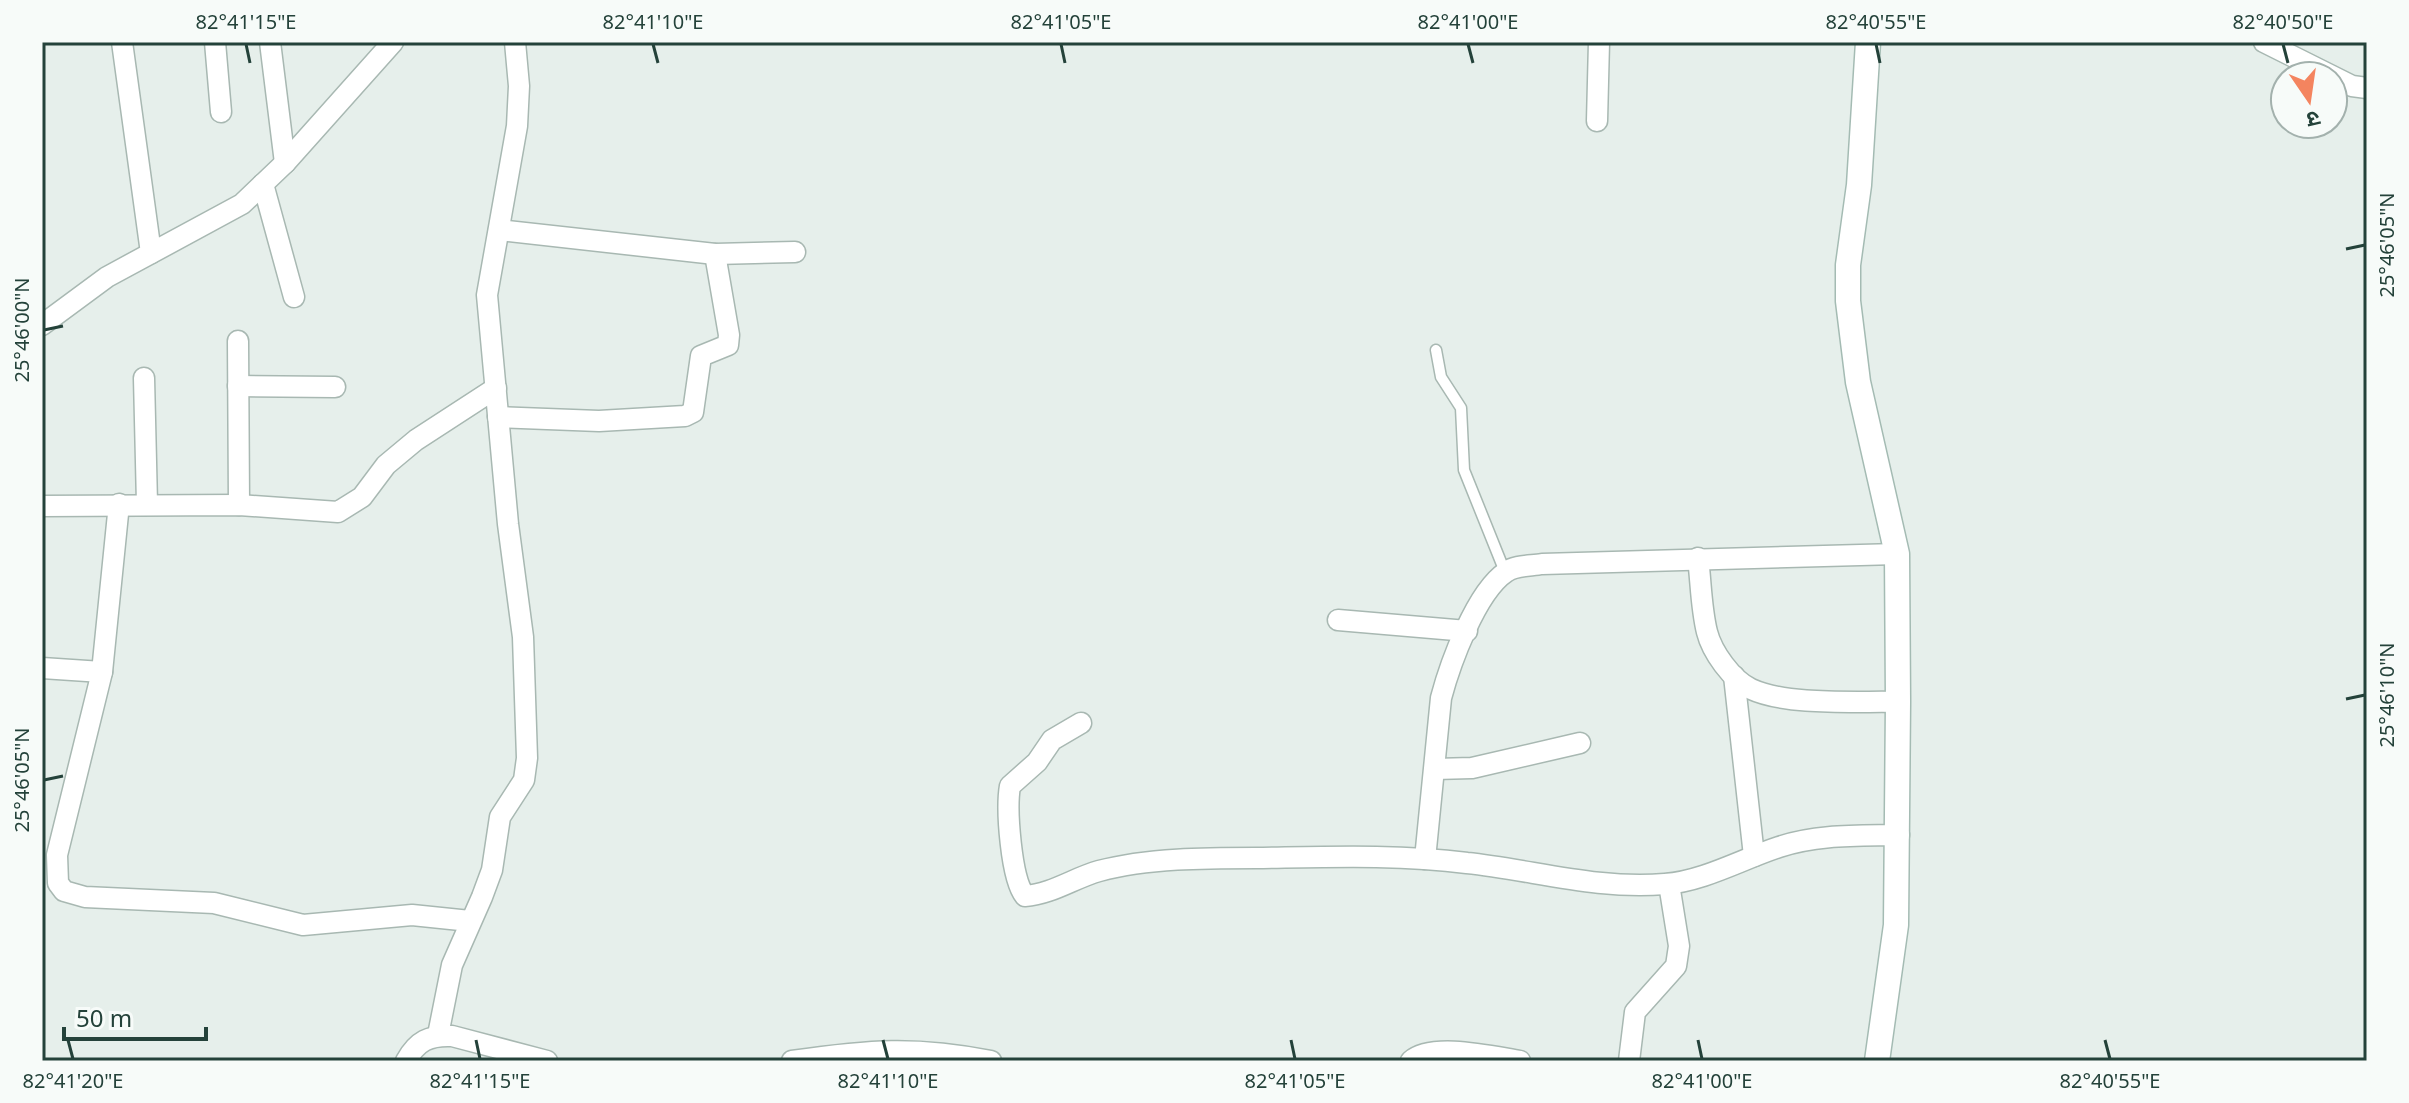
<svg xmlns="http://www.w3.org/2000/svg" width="2409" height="1103" viewBox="0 0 2409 1103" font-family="'Noto Sans','Noto Sans Devanagari',sans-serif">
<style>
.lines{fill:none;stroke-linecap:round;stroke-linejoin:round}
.lane-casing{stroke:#a8b8b2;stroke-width:13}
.street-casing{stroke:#a8b8b2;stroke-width:23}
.secondary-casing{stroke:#a4bbb3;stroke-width:27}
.lane{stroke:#fff;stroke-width:10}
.street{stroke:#fff;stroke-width:20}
.secondary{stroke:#fff;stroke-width:24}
.ticks{fill:none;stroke:#24423a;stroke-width:3}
.neatline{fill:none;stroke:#24423a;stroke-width:3}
.ticks-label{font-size:20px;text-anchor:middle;fill:#24423a}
</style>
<rect width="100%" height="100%" fill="#e6efeb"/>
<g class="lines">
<!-- lane casing -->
<g class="lane-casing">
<polyline id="lane" points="1436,350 1441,377 1461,408 1464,470 1505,572"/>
</g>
<!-- street casing -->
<g class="street-casing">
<g id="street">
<polyline points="122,42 151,253"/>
<polyline points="215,42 221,112"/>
<polyline points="270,42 285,163"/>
<polyline points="2264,42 2352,86 2367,88"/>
<polyline points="1597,121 1599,42"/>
<polyline points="263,184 294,297"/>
<polyline points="499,230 715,254 795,252"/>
<polyline points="42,325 107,277 242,204 285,163 393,42"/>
<polyline points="238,341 239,505"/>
<polyline points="144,378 147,504"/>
<polyline points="238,386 335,387"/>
<polyline points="498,417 599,421 685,416 693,412 701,356 728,345 729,335 715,254"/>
<polyline points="119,504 102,672 57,855 58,883 64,891 85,897 214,903 303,925 412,915 470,921"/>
<polyline points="42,506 239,505 338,512 362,497 386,465 416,440 496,388"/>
<path d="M1698 558C1701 582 1701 608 1707 632 1712 652 1732 680 1751 689 1788 706 1857 701 1898 702"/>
<polyline points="1338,620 1467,631"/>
<polyline points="42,668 102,672"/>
<polyline points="1734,676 1754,856"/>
<path d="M1081 723 1052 740 1037 762 1010 786C1006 809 1011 879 1025 896 1052 894 1074 878 1099 871 1148 858 1206 858 1256 858 1325 857 1398 854 1467 863 1533 870 1598 890 1665 884 1704 881 1742 859 1779 847 1818 834 1859 836 1899 835"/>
<polyline points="1435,769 1472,768 1580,743"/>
<path d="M1425 859 1441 698C1450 664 1476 592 1506 572 1515 565 1531 566 1542 564L1897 554"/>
<polyline points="438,1035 452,965 482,897 492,870 500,817 524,780 527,758 523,637 508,524 487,295 517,126 519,86 515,42"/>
<path d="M406 1061C417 1041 429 1035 452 1036L547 1061"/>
<path d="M792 1061C869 1050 914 1046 991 1061"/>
<path d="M1411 1061C1432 1042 1494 1057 1520 1061"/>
<polyline points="1629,1061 1635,1012 1676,966 1679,946 1669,884"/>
</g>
</g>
<!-- secondary casing -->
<g class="secondary-casing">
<polyline id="secondary" points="1868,42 1859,185 1848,265 1848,301 1858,382 1897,554 1898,702 1896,925 1877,1061"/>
</g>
<!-- lane -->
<use href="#lane" class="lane"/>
<!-- street -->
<use href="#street" class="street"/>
<!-- secondary -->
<use href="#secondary" class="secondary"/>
</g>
<!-- ticks -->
<path class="ticks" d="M246 44 250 63M653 44 658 63M1061 44 1065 63M1468 44 1473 63M1876 44 1880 63M2283 44 2288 63M2346 249 2365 245M44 330 63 326M2346 699 2365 695M44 780 63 776M68 1040 73 1059M476 1040 480 1059M883 1040 888 1059M1291 1040 1295 1059M1698 1040 1702 1059M2105 1040 2110 1059"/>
<!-- border -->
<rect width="2409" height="1103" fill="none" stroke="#f7fbf9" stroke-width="88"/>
<!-- north arrow -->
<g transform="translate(2309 100) rotate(167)"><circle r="38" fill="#f7fbf9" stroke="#a3b1ad" stroke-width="2"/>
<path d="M0-6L14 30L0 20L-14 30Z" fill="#f4845f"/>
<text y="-12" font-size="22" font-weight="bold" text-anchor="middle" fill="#24423a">उ</text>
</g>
<!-- scale -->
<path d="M64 1027v12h142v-12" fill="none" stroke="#24423a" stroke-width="4"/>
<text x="76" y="1027" font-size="24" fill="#24423a" stroke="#f7fbf9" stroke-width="6" paint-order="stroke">50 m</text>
<rect x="44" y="44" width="2321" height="1015" class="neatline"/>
<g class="ticks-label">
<text x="246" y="29">82°41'15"E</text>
<text x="653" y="29">82°41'10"E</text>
<text x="1061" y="29">82°41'05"E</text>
<text x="1468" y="29">82°41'00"E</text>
<text x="1876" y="29">82°40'55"E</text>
<text x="2283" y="29">82°40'50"E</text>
<text transform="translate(2387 245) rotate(-90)" y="7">25°46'05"N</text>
<text transform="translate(22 330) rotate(-90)" y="7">25°46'00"N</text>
<text transform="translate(2387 695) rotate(-90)" y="7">25°46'10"N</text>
<text transform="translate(22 780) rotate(-90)" y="7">25°46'05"N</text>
<text x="73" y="1088">82°41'20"E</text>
<text x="480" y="1088">82°41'15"E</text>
<text x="888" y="1088">82°41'10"E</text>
<text x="1295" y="1088">82°41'05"E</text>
<text x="1702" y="1088">82°41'00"E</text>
<text x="2110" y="1088">82°40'55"E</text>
</g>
</svg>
